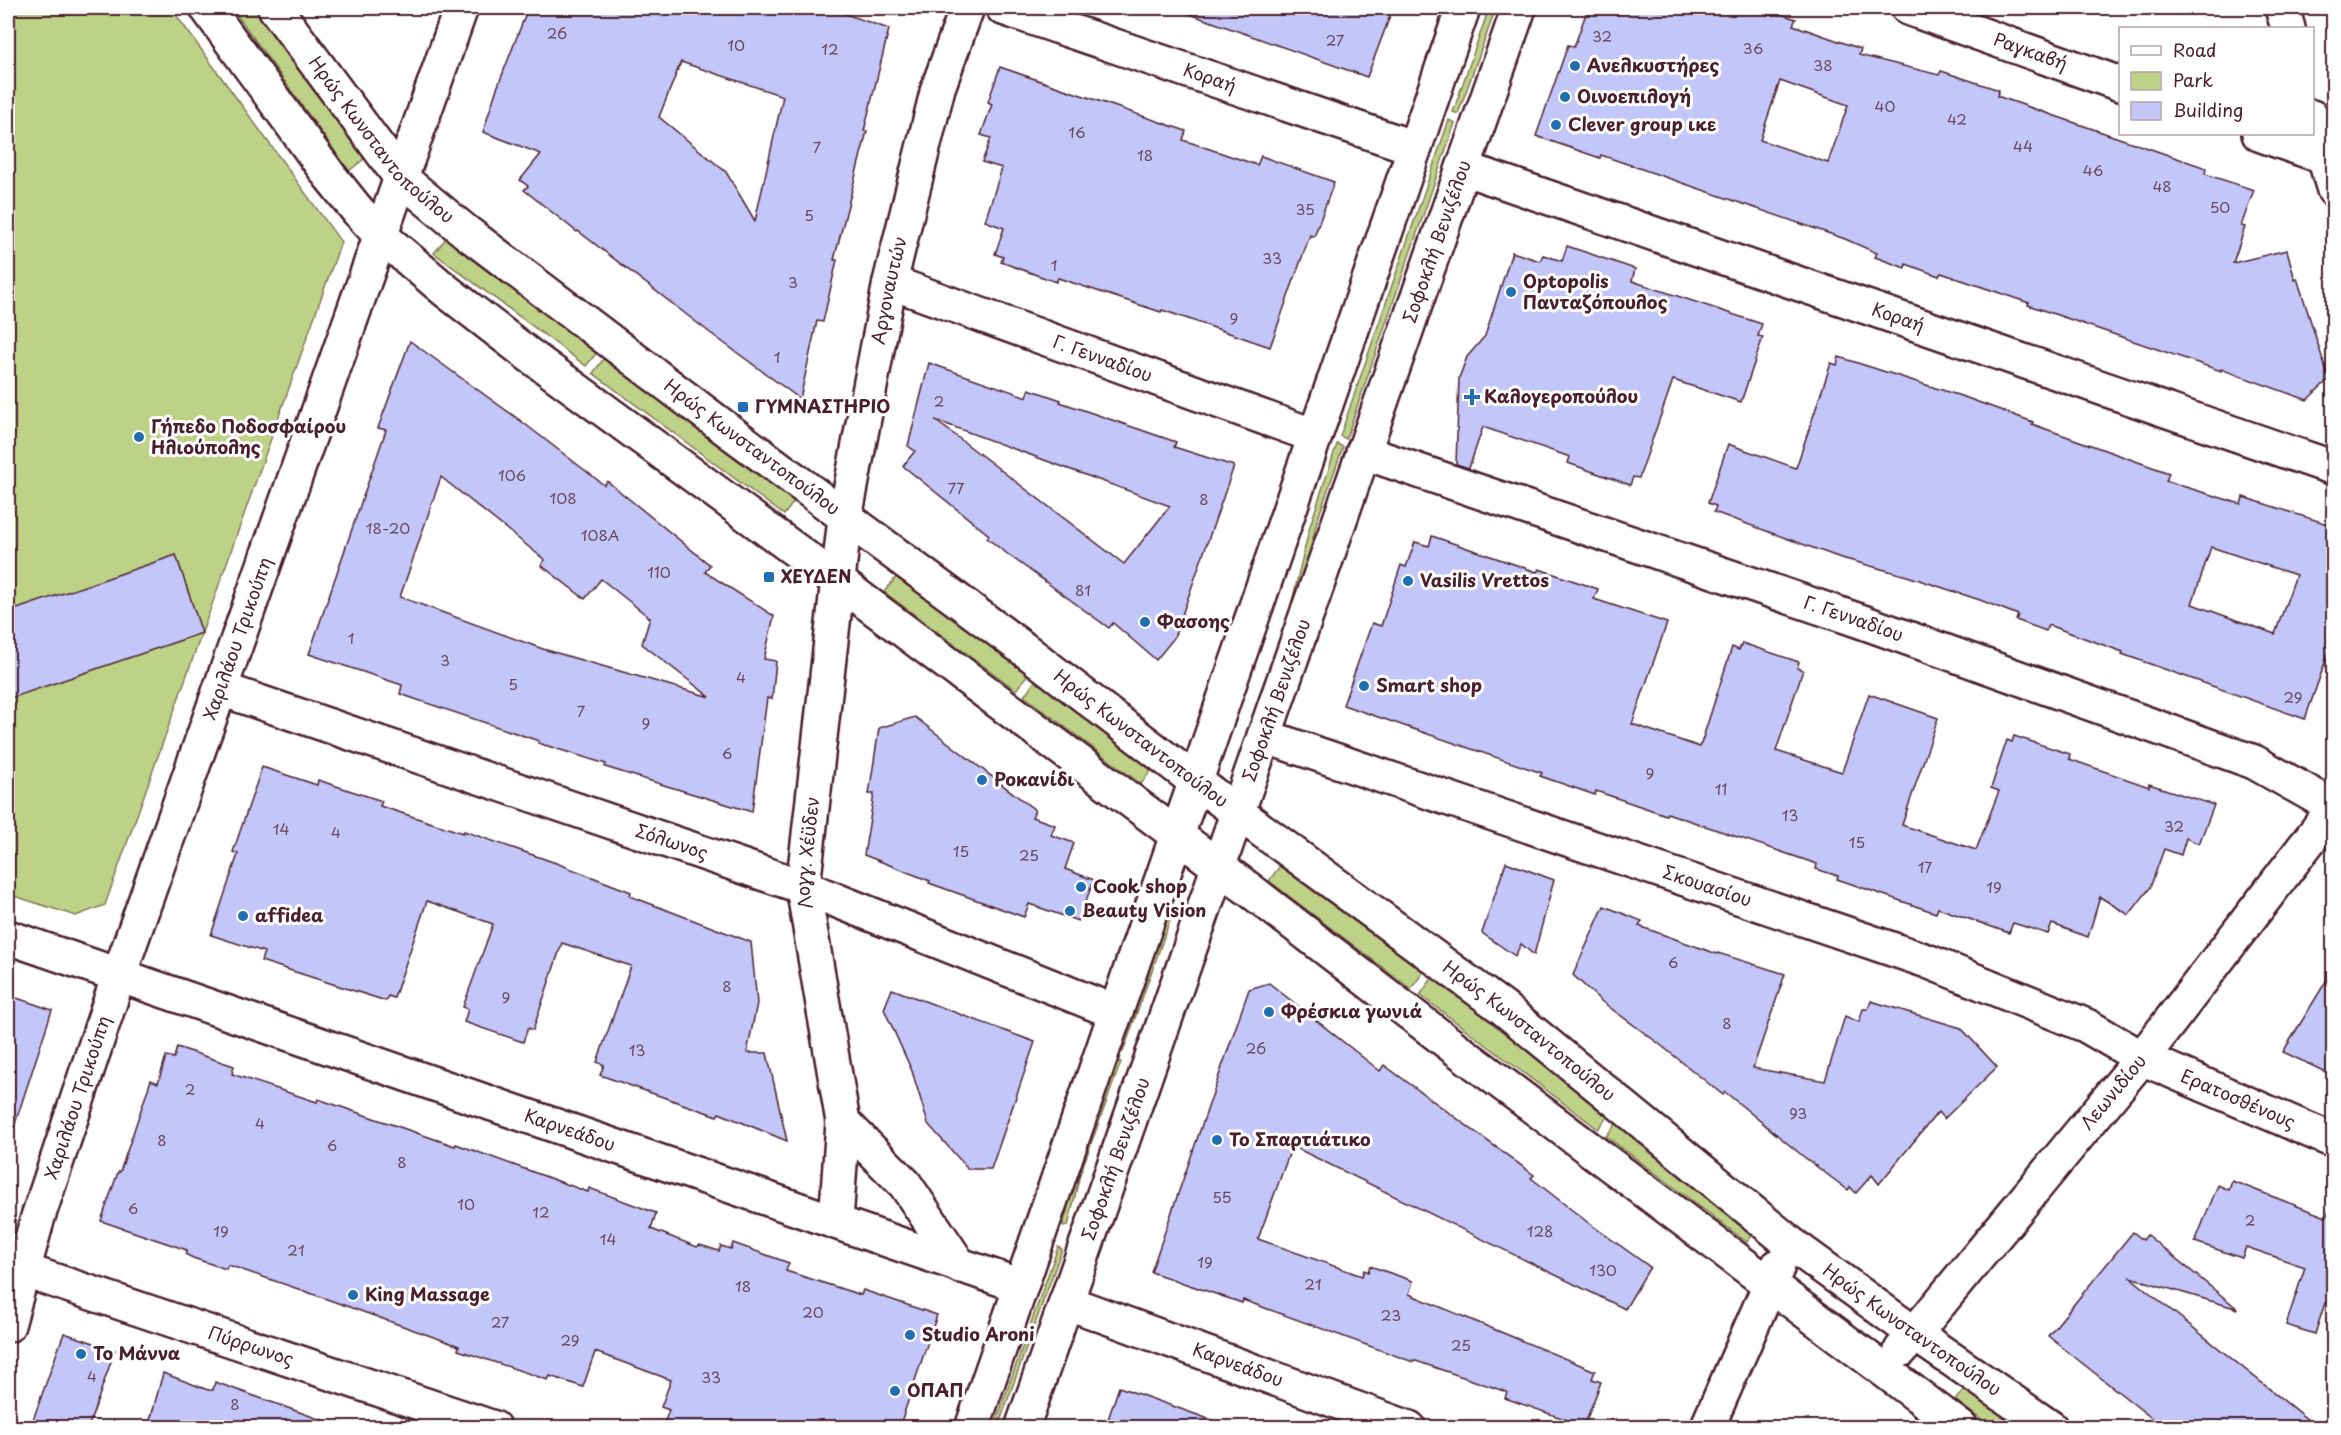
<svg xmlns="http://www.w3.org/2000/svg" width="2341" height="1435" viewBox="0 0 2341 1435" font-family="'Playpen Sans',sans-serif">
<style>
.green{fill:#bed287;stroke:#847859;stroke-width:1.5}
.building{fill:#c2c6f8;stroke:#4a1f2b;stroke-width:1.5;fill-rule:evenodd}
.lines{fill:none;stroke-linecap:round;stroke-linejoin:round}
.minor-casing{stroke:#4a1f2b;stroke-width:38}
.minor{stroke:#fff;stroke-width:33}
.poi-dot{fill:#1f6fb2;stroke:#fff;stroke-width:2}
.labels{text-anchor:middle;stroke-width:6;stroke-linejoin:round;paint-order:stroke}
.number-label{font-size:15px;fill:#68495e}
.street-label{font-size:18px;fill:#4a1f2b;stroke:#fff}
.poi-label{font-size:18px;font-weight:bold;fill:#4a1f2b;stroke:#fff;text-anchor:start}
</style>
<rect width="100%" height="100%" fill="#fff"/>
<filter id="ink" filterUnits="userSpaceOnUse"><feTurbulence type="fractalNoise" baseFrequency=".0167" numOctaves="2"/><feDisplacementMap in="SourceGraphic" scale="12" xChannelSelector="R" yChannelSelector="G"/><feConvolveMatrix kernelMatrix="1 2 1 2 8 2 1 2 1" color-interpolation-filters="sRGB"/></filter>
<g filter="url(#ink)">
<!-- green -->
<g class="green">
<polygon points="13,8 171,8 341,242 105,905 76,916 8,894 8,9"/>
<polygon points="232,8 256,8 365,158 349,171"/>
<polygon points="1489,8 1496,8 1458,114 1453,112"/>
<polygon points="1449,120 1455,123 1346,439 1340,436"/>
<polygon points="447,237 599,350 586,366 434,253"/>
<polygon points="605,357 796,499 784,515 593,373"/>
<polygon points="1337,444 1343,447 1317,521 1296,612 1265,694 1260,692 1290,610 1310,526"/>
<polygon points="897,576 1028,674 1016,690 884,592"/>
<polygon points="1036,680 1154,767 1141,784 1024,696"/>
<polygon points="1282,863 1424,971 1411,989 1269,881"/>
<polygon points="1168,907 1174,909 1123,1052 1118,1050"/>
<polygon points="1433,977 1611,1112 1598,1129 1420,995"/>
<polygon points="1114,1060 1121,1062 1080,1174 1068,1226 1063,1226 1082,1152"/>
<polygon points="1620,1119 1760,1225 1747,1242 1606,1136"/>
<polygon points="1058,1247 1062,1249 998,1427 994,1427"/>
<polygon points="1969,1383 2026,1427 1991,1427 1955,1400"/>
</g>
<!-- building -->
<g class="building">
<path d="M528 8H828L889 29 864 131H867L834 260H837L823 322 817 321 800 399 709 332 578 231 577 232 524 190 528 186 520 180 541 154 483 132 496 91ZM681 62 783 96 755 221 726 172 659 117Z"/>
<polygon points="1185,8 1393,8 1367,77 1184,12"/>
<path d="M1588 8H1762L1796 19 1793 25 1861 49 1859 55 1939 75 1941 71 1999 90 1997 96 2206 168 2205 174 2254 190 2241 226 2245 227 2233 263 2287 250 2295 280 2297 278 2329 379 2307 400 2221 369V371L2028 305 2029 303 1941 273 1939 276 1906 264 1905 268 1875 257 1877 253 1845 239 1601 155 1600 158 1536 136 1568 45 1574 47ZM1780 81 1848 105 1828 163 1760 140Z"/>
<polygon points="1000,67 1186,131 1183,140 1257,165 1261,156 1334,182 1314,237 1310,235 1270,347 1162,310 1161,312 1058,278 1056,282 1001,262 1003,257 995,254 1004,228 985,221 1002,168 982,162 991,138 981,135 992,104 988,102"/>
<polygon points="1567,246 1635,269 1632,281 1762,324 1758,336 1763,337 1741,402 1673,380 1639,478 1633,477 1630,485 1568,463 1570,457 1483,427 1469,468 1456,464 1459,378 1467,357 1485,336 1512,252 1540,261 1543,255 1562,261"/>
<path d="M410 341 521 421 604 485 607 481 710 565 705 572 774 616 764 659 776 661 772 699 767 698 752 812 605 767 606 764 538 743 539 741 400 694 402 685 309 654 386 430 378 428ZM441 477 545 560 541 565 585 599 601 579 650 618 642 644 710 697 543 649 400 597Z"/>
<path d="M1839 357 1967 398 2033 422 2032 424 2169 473 2166 481 2241 504 2243 497 2334 526V637L2305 719 2122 654 2123 652 2048 625 2046 631 2016 620 2018 615 1980 600 1907 576 1838 557 1714 512 1716 506 1708 503 1728 444 1796 468 1831 363 1837 365ZM2211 547 2296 575 2275 634 2192 604Z"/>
<path d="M929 363 1027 397 1029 389 1061 400 1060 402 1176 442 1174 447 1234 466 1174 638 1156 660 1113 623 1109 628 1002 550 987 538 989 535 903 466 915 451 908 446ZM935 420 1170 506 1124 564Z"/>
<polygon points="1432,536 1537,572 1539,569 1598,589 1594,599 1667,623 1632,724 1700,747 1732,647 1739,650 1742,643 1799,662 1797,668 1803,670 1776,751 1842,772 1869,694 1938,718 1902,825 1976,850 1999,791 1991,788 2007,740 2012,742 2014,736 2070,754 2069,759 2149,787 2149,784 2214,805 2199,844 2186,838 2181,855 2164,849 2150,888 2129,915 2100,897 2088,937 2052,924 2048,934 2013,923 2009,933 1938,908 1936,913 1837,879 1838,876 1816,869 1817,864 1667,813 1666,815 1596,791 1595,795 1540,776 1542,773 1343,705 1372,623 1381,626 1401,565 1406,567 1415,542 1429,546"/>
<polygon points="176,555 202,633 8,699 8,612"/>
<polygon points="915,717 1035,810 1032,817 1055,825 1051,835 1074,843 1065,869 1094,880 1078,921 1029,904 1024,917 929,883 930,881 864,855 874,794 869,794 879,728"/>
<polygon points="262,767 317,785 318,780 382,801 380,806 463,833 464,831 556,863 631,892 630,896 751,942 757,1003 747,1053 767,1053 787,1141 719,1113 717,1116 600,1075 604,1065 597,1062 631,966 562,943 533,1030 528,1028 523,1042 464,1022 468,1009 463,1007 493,924 427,901 394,998 388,996 386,1001 261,961 264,952 211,935 238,854 233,852"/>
<polygon points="1506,862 1554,880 1534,955 1521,944 1515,956 1482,933"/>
<polygon points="1604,906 1642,921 1639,926 1717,954 1718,953 1785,974 1753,1068 1825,1081 1845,1016 1859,1022 1863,1009 1868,1009 1871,1001 1961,1028 1997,1067 1944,1119 1938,1112 1879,1184 1872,1175 1856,1193 1850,1187 1848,1190 1804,1157 1725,1092 1723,1095 1658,1043 1601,1001 1573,975"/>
<polygon points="2334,968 2334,1076 2283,1052"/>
<polygon points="1269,983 1380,1071 1384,1065 1534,1175 1531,1178 1590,1224 1650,1267 1625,1309 1292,1146 1258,1239 1362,1276 1364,1270 1368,1272 1370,1266 1413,1281 1409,1294 1595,1371 1592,1379 1601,1382 1584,1426 1505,1398 1507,1392 1413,1360 1413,1362 1243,1300 1242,1303 1151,1272 1249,989"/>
<polygon points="892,989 1035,1042 991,1169 968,1169 928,1124 912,1071 884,1009"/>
<polygon points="8,995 52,1010 14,1127 8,1126"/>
<polygon points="177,1047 234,1066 232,1074 317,1102 318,1099 455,1146 456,1144 588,1192 589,1188 656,1213 651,1229 697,1247 700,1245 719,1251 721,1246 731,1249 733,1243 789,1263 786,1271 861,1295 863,1290 937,1315 899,1428 682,1428 665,1421 669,1410 661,1407 671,1380 595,1352 583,1387 550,1376 548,1380 458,1350 459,1346 307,1292 228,1265 226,1269 193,1258 185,1254 187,1250 101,1221 118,1172 120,1172 151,1080 158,1083 166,1056 174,1058"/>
<polygon points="2232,1181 2326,1217 2334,1201 2334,1307 2325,1303 2315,1334 2286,1325 2305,1267 2246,1247 2242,1258 2195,1242 2218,1185 2229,1190"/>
<polygon points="2133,1232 2143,1240 2147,1235 2238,1309 2130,1277 2318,1428 2164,1428 2048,1336"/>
<polygon points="64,1333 115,1350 88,1428 30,1428"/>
<polygon points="163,1373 208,1390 213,1390 215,1382 330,1423 329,1428 148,1428"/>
<polygon points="1119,1387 1220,1423 1219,1428 1105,1428"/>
</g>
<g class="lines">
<!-- minor casing -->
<g class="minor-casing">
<g id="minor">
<polyline points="207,8 329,175 358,211 380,235 445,290 529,355 839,582 1250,890 1455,1048 1961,1428"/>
<path id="s1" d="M275 8 401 178 466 232 725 428 1025 650 1195 781 1503 1008 1790 1243 1915 1334 2051 1428"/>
<path id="s2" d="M1003 8 1415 148"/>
<path id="s3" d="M1908 8 2120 84"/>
<polyline points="2282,8 2288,28"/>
<polyline points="2312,117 2334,190"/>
<polyline points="2259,134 2324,157 2334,157"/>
<path id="s4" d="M1463 168 2334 468"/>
<path id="s5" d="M890 282 1315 436"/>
<path id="s6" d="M1363 452 1860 621 2254 762 2334 807"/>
<path id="s7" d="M221 689 803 887 1115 1012"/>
<path id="s8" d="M1264 736 1927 961 2087 1026 2142 1058 2334 1141"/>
<path id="s9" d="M8 937 1021 1286"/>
<polyline points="836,1221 843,1122"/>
<path id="s10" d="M8 1265 494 1428"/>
<path id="s11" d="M960 1266 905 1184 843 1122 803 887 845 518 890 282 938 88 967 8"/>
<path id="s12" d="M1066 1302 1409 1428"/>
<path id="s13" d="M8 1325 38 1217 119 975 461 8"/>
<path id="s14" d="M1901 1350 2142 1058 2334 808"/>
<polyline points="972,1428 1463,8"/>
<path id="s15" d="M1022 1428 1519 8"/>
<polyline points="1707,1428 1778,1266"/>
</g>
</g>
<!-- minor -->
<use href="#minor" class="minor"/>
</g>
</g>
<!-- markers -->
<g class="poi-dot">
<circle cx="1575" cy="66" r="6"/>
<circle cx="1565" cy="97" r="6"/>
<circle cx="1556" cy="125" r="6"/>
<circle cx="1511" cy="292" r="6"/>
<path d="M1469 388h6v6h6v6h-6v6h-6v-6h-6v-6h6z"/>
<rect x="737" y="401" width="12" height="12" rx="3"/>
<circle cx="139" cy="437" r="6"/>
<rect x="763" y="571" width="12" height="12" rx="3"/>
<circle cx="1408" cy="581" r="6"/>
<circle cx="1145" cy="622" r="6"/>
<circle cx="1364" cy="686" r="6"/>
<circle cx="982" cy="780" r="6"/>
<circle cx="1081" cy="887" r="6"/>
<circle cx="1070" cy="911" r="6"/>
<circle cx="243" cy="916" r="6"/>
<circle cx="1269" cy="1012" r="6"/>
<circle cx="1217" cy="1140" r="6"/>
<circle cx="353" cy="1295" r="6"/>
<circle cx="910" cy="1335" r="6"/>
<circle cx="81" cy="1354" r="6"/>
<circle cx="895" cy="1391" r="6"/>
</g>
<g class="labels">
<!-- number labels -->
<g class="number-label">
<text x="557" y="39">26</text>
<text x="1602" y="42">32</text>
<text x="1335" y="46">27</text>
<text x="736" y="51">10</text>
<text x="1753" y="54">36</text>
<text x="830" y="55">12</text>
<text x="1823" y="71">38</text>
<text x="1885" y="112">40</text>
<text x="1957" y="125">42</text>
<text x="1077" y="138">16</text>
<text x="2023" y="152">44</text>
<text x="817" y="153">7</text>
<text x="1145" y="161">18</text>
<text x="2093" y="176">46</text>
<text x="2162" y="192">48</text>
<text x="2220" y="213">50</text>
<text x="1305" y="215">35</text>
<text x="809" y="221">5</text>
<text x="1272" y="264">33</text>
<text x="1054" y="271">1</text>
<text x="793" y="288">3</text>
<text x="1234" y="324">9</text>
<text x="777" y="363">1</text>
<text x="939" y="407">2</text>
<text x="512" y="481">106</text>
<text x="956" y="494">77</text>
<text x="563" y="504">108</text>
<text x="1204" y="505">8</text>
<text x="388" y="534">18-20</text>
<text x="600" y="541">108Α</text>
<text x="659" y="578">110</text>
<text x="1083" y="596">81</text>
<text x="351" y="644">1</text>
<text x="445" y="666">3</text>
<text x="741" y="683">4</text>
<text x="513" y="690">5</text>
<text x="2293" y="703">29</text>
<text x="581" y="717">7</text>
<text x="646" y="729">9</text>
<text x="727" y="759">6</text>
<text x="1650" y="779">9</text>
<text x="1721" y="795">11</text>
<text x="1790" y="821">13</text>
<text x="2174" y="832">32</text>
<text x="281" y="835">14</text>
<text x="336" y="838">4</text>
<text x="1857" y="848">15</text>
<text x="961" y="857">15</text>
<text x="1029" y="861">25</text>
<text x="1925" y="873">17</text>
<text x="1994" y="893">19</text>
<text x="1673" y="968">6</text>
<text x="727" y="992">8</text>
<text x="506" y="1003">9</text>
<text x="1727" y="1029">8</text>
<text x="1256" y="1054">26</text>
<text x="637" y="1056">13</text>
<text x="190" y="1095">2</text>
<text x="1798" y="1119">93</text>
<text x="260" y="1129">4</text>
<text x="162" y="1146">8</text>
<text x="332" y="1151">6</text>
<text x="402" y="1168">8</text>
<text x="1222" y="1203">55</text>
<text x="466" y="1210">10</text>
<text x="133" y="1214">6</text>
<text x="541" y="1218">12</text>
<text x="2250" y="1226">2</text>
<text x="221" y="1237">19</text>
<text x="1540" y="1237">128</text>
<text x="608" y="1245">14</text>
<text x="296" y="1256">21</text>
<text x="1205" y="1268">19</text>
<text x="1603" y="1276">130</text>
<text x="1313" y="1290">21</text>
<text x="743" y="1292">18</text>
<text x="813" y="1318">20</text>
<text x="1391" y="1321">23</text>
<text x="500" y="1328">27</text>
<text x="570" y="1346">29</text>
<text x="1461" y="1351">25</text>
<text x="92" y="1382">4</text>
<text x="711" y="1383">33</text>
<text x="235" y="1410">8</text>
</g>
<!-- street labels -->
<g class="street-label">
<text dy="6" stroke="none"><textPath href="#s3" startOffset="130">Ραγκαβή</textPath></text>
<text dy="6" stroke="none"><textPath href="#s2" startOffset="218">Κοραή</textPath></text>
<text dy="6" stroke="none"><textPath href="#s1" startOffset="170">Ηρώς Κωνσταντοπούλου</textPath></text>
<text dy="6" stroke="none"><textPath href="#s15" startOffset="1257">Σοφοκλή Βενιζέλου</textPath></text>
<text dy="6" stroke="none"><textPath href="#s11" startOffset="1028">Αργοναυτών</textPath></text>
<text dy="6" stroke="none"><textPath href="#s4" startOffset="460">Κοραή</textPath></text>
<text dy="6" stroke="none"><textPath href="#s5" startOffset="226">Γ. Γενναδίου</textPath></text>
<text dy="6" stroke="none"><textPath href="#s1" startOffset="654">Ηρώς Κωνσταντοπούλου</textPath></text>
<text dy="6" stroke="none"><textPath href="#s6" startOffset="518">Γ. Γενναδίου</textPath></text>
<text dy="6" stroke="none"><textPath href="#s13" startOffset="724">Χαριλάου Τρικούπη</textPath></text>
<text dy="6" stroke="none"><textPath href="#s15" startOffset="771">Σοφοκλή Βενιζέλου</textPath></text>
<text dy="6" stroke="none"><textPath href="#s1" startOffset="1140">Ηρώς Κωνσταντοπούλου</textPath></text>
<text dy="6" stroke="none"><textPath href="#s7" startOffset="476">Σόλωνος</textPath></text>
<text dy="6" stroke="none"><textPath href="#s11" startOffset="459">Λογγ. Χέϋδεν</textPath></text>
<text dy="6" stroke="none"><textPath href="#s8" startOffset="468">Σκουασίου</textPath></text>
<text dy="6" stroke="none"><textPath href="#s1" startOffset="1626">Ηρώς Κωνσταντοπούλου</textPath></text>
<text dy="6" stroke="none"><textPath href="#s14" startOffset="334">Λεωνιδίου</textPath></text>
<text dy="6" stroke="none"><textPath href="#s13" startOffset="238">Χαριλάου Τρικούπη</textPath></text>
<text dy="6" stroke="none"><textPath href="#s8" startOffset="1041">Ερατοσθένους</textPath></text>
<text dy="6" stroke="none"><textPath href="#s9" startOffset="594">Καρνεάδου</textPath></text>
<text dy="6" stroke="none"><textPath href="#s15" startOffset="285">Σοφοκλή Βενιζέλου</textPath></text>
<text dy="6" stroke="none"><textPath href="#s1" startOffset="2112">Ηρώς Κωνσταντοπούλου</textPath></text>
<text dy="6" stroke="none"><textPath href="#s10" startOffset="256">Πύρρωνος</textPath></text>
<text dy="6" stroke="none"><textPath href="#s12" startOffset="183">Καρνεάδου</textPath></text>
</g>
<!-- poi labels -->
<g class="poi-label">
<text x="1587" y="72">Ανελκυστήρες</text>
<text x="1577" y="103">Οινοεπιλογή</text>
<text x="1568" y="131">Clever group ικε</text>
<text x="1523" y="288">Optopolis<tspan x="1523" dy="21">Πανταζόπουλος</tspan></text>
<text x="1484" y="403">Καλογεροπούλου</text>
<text x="755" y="413">ΓΥΜΝΑΣΤΗΡΙΟ</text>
<text x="151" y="433">Γήπεδο Ποδοσφαίρου<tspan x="151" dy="21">Ηλιούπολης</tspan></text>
<text x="781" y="583">ΧΕΥΔΕΝ</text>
<text x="1420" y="587">Vasilis Vrettos</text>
<text x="1157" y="628">Φασοης</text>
<text x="1376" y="692">Smart shop</text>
<text x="994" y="786">Ροκανίδι</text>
<text x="1093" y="893">Cook shop</text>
<text x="1082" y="917">Beauty Vision</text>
<text x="255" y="922">affidea</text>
<text x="1281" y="1018">Φρέσκια γωνιά</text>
<text x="1229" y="1146">Το Σπαρτιάτικο</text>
<text x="365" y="1301">King Massage</text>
<text x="922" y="1341">Studio Aroni</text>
<text x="93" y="1360">Το Μάννα</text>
<text x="907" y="1397">ΟΠΑΠ</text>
</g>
</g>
<!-- margin -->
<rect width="2341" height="1435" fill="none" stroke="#fff" stroke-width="30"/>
<rect x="15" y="15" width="2311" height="1405" fill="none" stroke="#4a1f2b" stroke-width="2" filter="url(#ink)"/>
<!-- legend -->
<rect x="2119" y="27" width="195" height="108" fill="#ffffff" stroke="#b7a5aa" stroke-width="1.5"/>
<rect x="2131" y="46" width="30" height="9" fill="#ffffff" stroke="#b7a5aa" stroke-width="1.5"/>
<text x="2173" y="57" font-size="18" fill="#4a1f2b">Road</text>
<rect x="2131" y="72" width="30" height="18" fill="#bed287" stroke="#b7a5aa" stroke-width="1.5"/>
<text x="2173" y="87" font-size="18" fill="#4a1f2b">Park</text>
<rect x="2131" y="102" width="30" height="18" fill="#c2c6f8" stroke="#b7a5aa" stroke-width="1.5"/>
<text x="2173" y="117" font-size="18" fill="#4a1f2b">Building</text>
</svg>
